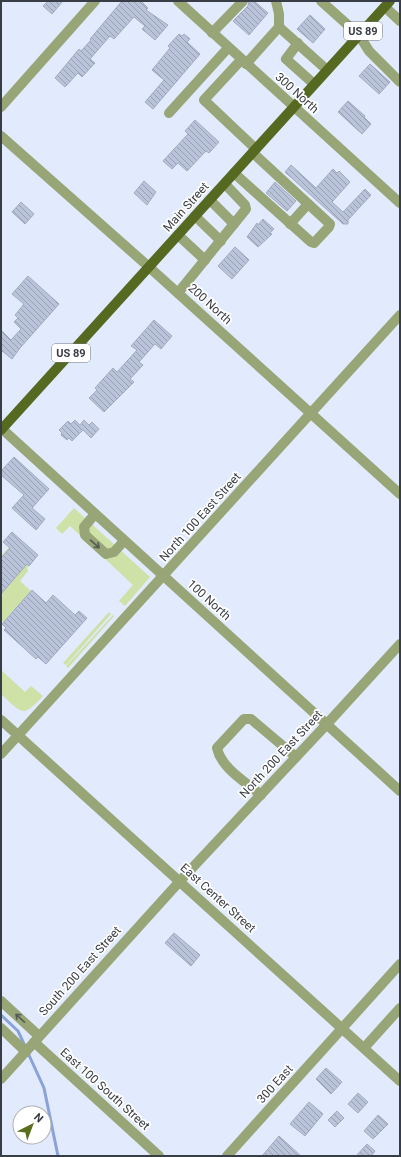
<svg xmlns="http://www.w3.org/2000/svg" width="401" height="1157" viewBox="0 0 401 1157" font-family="Roboto,sans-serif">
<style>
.green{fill:#cee1a7}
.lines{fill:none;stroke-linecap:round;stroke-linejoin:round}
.stream{stroke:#89a2da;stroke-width:3}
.building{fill:url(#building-back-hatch);stroke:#a1abc2}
.minor{stroke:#97a577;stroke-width:10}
.major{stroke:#566920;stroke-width:10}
.oneway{stroke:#555c55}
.labels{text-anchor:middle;stroke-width:3.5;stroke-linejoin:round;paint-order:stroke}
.shield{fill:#fff;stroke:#74777e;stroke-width:1}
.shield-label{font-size:11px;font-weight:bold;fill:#393d46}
.street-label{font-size:12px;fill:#393d46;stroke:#fff}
</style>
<defs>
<pattern id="building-back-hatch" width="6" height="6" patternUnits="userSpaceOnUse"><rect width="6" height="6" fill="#b9c4da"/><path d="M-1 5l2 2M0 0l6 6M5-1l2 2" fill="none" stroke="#97a0b3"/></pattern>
</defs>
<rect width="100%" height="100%" fill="#e2eafd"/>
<!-- green -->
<g class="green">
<polygon points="74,508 150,577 125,606 119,601 133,585 70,526 62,534 56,528"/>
<polygon points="9,547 29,566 27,568 28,571 20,581 31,591 4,621 1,622 1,598 3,596 1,594 1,556"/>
<polygon points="109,612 111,614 66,665 63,663"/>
<polygon points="113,615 114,616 68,668 66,666"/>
<path d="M1 670 25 692 31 686 43 696C22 719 22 713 1 694Z"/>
</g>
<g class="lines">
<!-- stream -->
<g class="stream">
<polyline points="1,1015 18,1031 25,1046"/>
<polyline points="28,1053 44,1088 58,1156"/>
</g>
</g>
<!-- building -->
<g class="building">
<polygon points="48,1 63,1 52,14 43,6"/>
<polygon points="122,1 141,1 148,8 146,10 168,25 155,40 142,29 145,26 134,17 114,39 110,36 90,59 95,63 82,77 78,73 65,87 55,78 79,49 81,51 91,40 90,39"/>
<polygon points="249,1 254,1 268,13 249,35 233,21 248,6"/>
<polygon points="310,15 325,29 313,43 297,29"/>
<polygon points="179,34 182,36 184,34 190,39 187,42 200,54 153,109 145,102 164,80 152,70 170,48 168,46"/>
<polygon points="370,64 390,82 379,94 359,76"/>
<polygon points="348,101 365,116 364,117 371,124 362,134 338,112"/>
<polygon points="195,120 219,142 209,153 206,151 187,171 178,163 172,169 163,161 188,134 185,131"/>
<polygon points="291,165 316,188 333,169 337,173 339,171 350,182 332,202 343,212 365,189 371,195 348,220 348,224 343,224 285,172"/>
<polygon points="144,181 156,192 147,205 134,193"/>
<polygon points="275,182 296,201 287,211 266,193"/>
<polygon points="21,202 34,214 25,224 12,212"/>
<polygon points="263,219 274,229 270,233 272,234 258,247 247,237 257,223 258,225"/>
<polygon points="235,247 249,260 232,279 218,266"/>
<polygon points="28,276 59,304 20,348 12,359 1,350 1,330 11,340 21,329 14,322 18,318 15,315 24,304 12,294"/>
<polygon points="154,320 172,336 161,349 155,344 139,362 143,365 130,379 134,382 104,412 89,398 97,390 95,388 113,368 117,372 137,350 131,346"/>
<polygon points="75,420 80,425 84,420 89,425 92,422 99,429 91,438 83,430 72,441 69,438 67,440 61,435 62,433 59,430 68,421 71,424"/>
<polygon points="14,457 49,489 32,508 45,519 36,530 12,508 24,495 1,475 1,471"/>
<polygon points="12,532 38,555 29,566 27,564 1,594 1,558 10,548 3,542"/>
<polygon points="32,590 46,603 53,595 75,615 79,611 87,618 46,664 38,657 36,659 4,630 6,628 2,624"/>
<polygon points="174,933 200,955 191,966 165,943"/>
<polygon points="326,1068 342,1082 331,1094 316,1079"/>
<polygon points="358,1093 368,1102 358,1113 348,1104"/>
<polygon points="309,1102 323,1114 305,1136 290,1124"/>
<polygon points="337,1111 344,1118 335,1127 328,1120"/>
<polygon points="378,1115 388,1124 373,1139 364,1131"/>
<polygon points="279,1136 301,1156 262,1156"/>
<polygon points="367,1144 375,1151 371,1156 356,1156"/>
</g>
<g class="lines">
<!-- minor -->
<g class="minor">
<polyline points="178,1 400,203"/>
<polyline points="276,1 279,14 279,27 327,70"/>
<polyline points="321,1 359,35 369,51 400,82"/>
<polyline points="385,7 400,21"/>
<polyline points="212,33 243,1"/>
<polyline points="298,43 286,59 314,84"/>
<polyline points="241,60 204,100 256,149"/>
<polyline points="246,64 279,27"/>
<polyline points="1,107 95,1"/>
<polyline points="169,113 228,48"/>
<polyline points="1,136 149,267 400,494"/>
<polyline points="234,173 311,242 314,243 329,227 330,224 253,153"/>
<polyline points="210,200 234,224"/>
<polyline points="195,216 221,241"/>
<polyline points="290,224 308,204"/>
<polyline points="178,235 205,260"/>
<polyline points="178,293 246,209 245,205 225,184"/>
<polyline points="1,428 400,791"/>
<polyline points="95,514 84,527 85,535 106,554 114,552 124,541"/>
<polyline points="1,720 400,1081"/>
<polyline points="1,754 400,315"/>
<path d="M261 795C246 782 221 768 217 748L244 719H251L296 757"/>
<polyline points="1,1001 39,1036"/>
<polyline points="1,1028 26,1052"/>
<polyline points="34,1042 159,1156"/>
<polyline points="364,1048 400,1008"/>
<polyline points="1,1079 180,881 326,725 400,644"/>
<polyline points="227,1156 400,964"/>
</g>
<!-- major -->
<polyline class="major" points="1,430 390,1"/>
</g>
<!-- one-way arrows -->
<defs><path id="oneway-shaft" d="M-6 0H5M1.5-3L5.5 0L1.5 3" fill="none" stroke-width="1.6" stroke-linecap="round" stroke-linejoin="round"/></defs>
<g class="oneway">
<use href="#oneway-shaft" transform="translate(95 544) rotate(41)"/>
<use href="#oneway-shaft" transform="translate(20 1018) rotate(-137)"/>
</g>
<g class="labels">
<!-- shield labels -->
<g class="shield">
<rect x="344" y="22" width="38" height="18" rx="3"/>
<rect x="52" y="344" width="38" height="18" rx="3"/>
</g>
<g class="shield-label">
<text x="363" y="35">US 89</text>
<text x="71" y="357">US 89</text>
</g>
<!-- street labels -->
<g class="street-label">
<text transform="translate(297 93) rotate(42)" y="4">300 North</text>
<text transform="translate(186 207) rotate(-48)" y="4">Main Street</text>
<text transform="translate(210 304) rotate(42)" y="4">200 North</text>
<text transform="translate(200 517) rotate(-48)" y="4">North 100 East Street</text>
<text transform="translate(209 600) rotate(42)" y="4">100 North</text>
<text transform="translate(281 754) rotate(-47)" y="4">North 200 East Street</text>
<text transform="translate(218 898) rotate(42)" y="4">East Center Street</text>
<text transform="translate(80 971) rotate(-48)" y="4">South 200 East Street</text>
<text transform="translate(275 1084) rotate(-48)" y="4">300 East</text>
<text transform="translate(105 1089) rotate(42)" y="4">East 100 South Street</text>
</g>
</g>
<!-- border -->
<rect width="401" height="1157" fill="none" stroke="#393d46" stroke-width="4"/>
<!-- north arrow -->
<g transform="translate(32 1125) rotate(42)"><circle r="19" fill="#ffffff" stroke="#b0b1b5"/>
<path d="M0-3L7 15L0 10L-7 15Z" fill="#5a6e1d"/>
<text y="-6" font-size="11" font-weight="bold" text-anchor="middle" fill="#393d46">N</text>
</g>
</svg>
